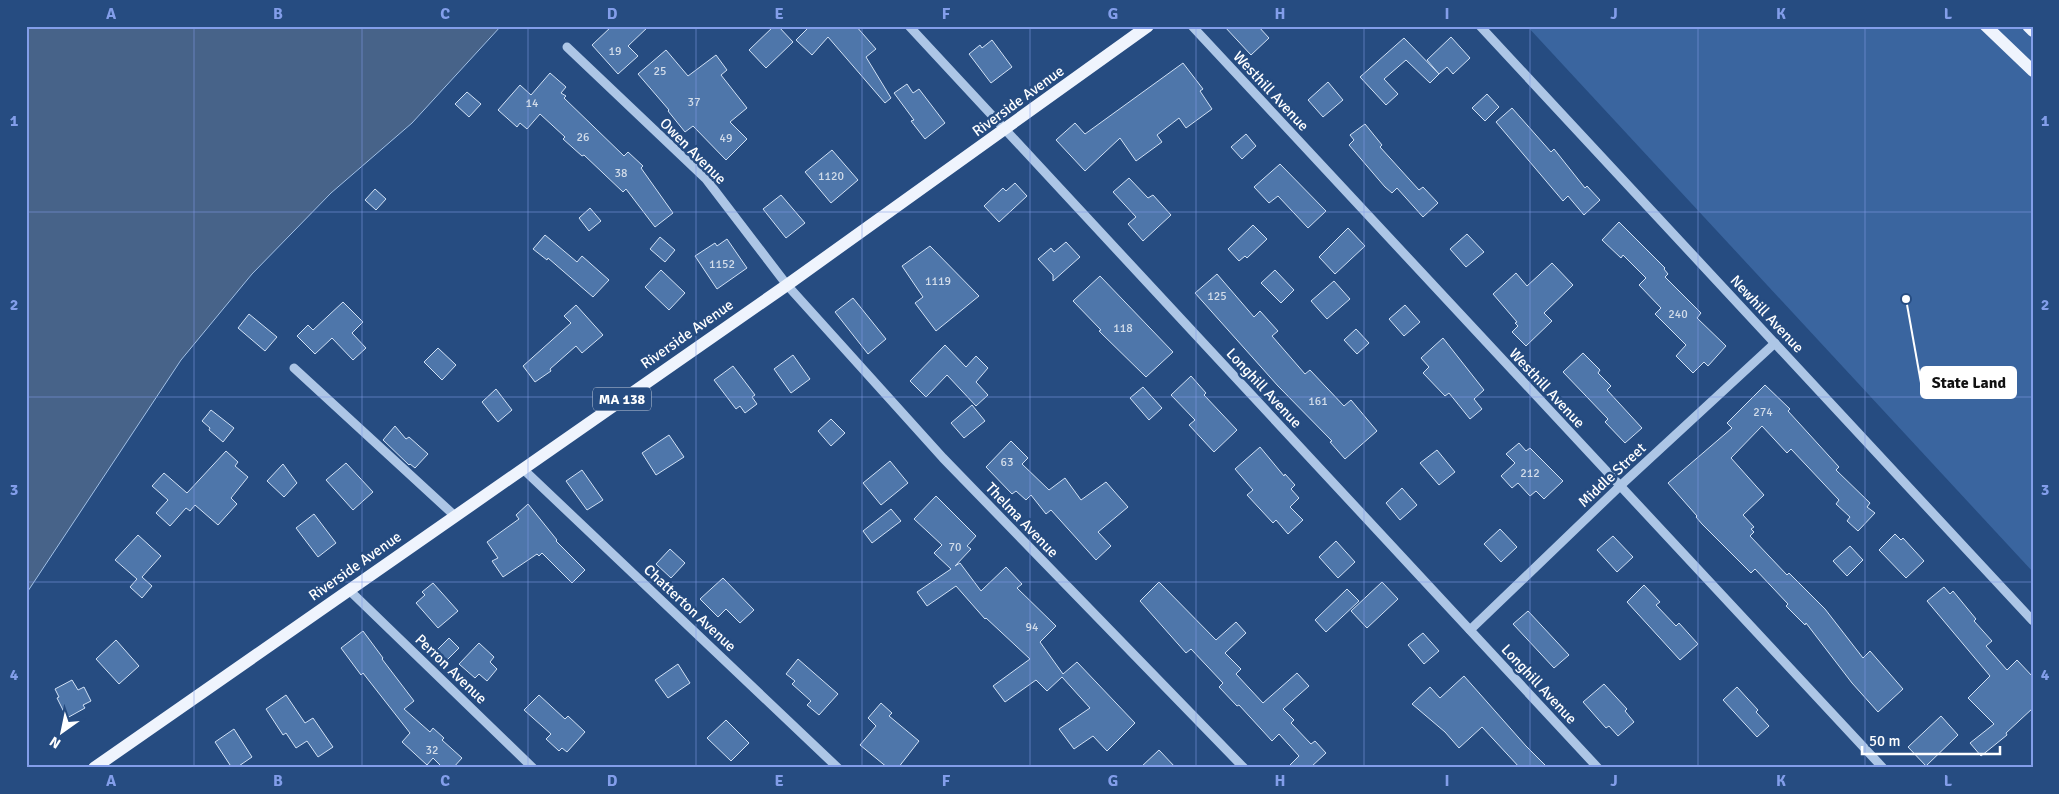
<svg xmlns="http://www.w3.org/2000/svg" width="2059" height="794" viewBox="0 0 2059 794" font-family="Signika,sans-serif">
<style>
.green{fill:#3a659f}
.water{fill:#476389;stroke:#a2c1e7}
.building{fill:#4e76aa;stroke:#d1e1f5}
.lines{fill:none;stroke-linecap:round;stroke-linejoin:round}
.minor{stroke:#adc6e6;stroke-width:9}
.major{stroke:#eff4fd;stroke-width:12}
.grid{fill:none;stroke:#839eea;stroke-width:1;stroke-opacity:0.55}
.labels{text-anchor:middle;stroke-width:5;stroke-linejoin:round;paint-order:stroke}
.number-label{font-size:12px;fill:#d3ddea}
.shield{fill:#264c81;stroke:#bec9d9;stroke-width:1}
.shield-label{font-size:14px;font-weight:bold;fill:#fff}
.street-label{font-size:15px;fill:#fff;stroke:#264c81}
.leader{fill:none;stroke:#fff;stroke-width:2}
.callout-dot{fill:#fff;stroke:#264c81;stroke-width:2}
.callout{fill:#fff;stroke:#fff;stroke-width:2}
.callout-label{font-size:16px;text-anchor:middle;font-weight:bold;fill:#111}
.neatline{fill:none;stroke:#839eea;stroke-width:2}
.grid-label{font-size:16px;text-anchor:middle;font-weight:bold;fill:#839eea}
</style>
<rect width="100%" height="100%" fill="#264c81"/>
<!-- green -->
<polygon class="green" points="1527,26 2033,26 2033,572"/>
<!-- water -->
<polygon class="water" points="26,26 501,26 412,123 331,193 252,274 181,360 26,594"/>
<!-- building -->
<g class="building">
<polygon points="612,26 649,26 628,46 638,56 618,74 592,45"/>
<polygon points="774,26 778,26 793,42 766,68 749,50"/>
<polygon points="810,26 856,26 876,49 866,57 891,98 885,103 828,37 812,55 796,40"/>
<polygon points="1224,26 1258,26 1269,38 1251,55"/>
<polygon points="1451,37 1470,58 1453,74 1447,67 1439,74 1427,60"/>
<polygon points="1404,38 1439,74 1430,83 1406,60 1384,79 1398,94 1386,105 1360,77"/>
<polygon points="992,40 1012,67 991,83 969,54 980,45 982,48"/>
<polygon points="666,50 688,76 716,55 727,70 721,75 747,108 730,122 747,139 726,160 693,126 685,132 668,111 669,110 638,74"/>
<polygon points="1183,63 1203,89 1200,91 1212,109 1186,128 1179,118 1157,135 1162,142 1136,161 1120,138 1085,171 1056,140 1075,123 1085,134"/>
<polygon points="550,73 566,87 561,93 566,96 564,98 624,156 628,152 643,166 641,168 673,213 655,227 626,189 623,192 584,155 582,156 563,139 565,137 540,114 527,129 520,123 517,127 498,110 520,85 531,95"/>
<polygon points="1328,82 1343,100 1323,117 1308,100"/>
<polygon points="907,84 913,93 919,89 945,123 925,139 911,121 914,120 894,93"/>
<polygon points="467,92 481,104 469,117 455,104"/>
<polygon points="1487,94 1499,107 1485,121 1472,108"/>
<polygon points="1512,108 1551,152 1554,149 1585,188 1587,186 1600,200 1584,215 1568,196 1563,201 1496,122"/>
<polygon points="1365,124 1382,145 1380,147 1419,190 1423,187 1438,203 1423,217 1397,188 1392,193 1385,187 1349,145 1354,140 1350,135"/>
<polygon points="1246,134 1256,146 1242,159 1231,147"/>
<polygon points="832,150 858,180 831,203 805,172"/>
<polygon points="1280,164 1326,211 1308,228 1278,196 1269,203 1254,187"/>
<polygon points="1129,178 1148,198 1153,195 1171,215 1143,241 1128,224 1136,217 1113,192"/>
<polygon points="1015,183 1027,196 999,222 984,206 1003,188 1006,191"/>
<polygon points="375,189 386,199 376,210 365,200"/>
<polygon points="781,195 805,223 786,238 763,209"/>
<polygon points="590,208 601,221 589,231 579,218"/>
<polygon points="1619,222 1665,268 1664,269 1668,274 1665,277 1701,313 1697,318 1726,346 1708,366 1704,362 1693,373 1676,356 1686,345 1655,314 1661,308 1639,285 1646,278 1623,255 1621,258 1602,240"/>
<polygon points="1253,225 1267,239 1247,258 1245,256 1239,261 1228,249"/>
<polygon points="1348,228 1365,246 1335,274 1319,257"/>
<polygon points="1467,234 1484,252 1466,267 1450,249"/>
<polygon points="545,235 577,262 582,256 609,280 593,297 548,258 547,260 533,249"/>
<polygon points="660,237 675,250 665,262 650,249"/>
<polygon points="727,239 747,268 717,289 695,256 715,243 717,246"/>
<polygon points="1066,242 1080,257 1053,281 1053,275 1038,259 1051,248 1054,252"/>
<polygon points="930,246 979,296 936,331 915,303 923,297 902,266"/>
<polygon points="1552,263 1573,285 1544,313 1552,321 1526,346 1512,332 1518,326 1515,323 1517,322 1493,294 1516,273 1527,286"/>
<polygon points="661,270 685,293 669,310 645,287"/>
<polygon points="1275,270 1294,290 1281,303 1261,283"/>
<polygon points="1217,274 1254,317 1260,311 1278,331 1272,336 1305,374 1310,370 1344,406 1351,400 1377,431 1345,459 1330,442 1332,441 1278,386 1195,293"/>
<polygon points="1100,276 1173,352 1146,377 1099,331 1101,330 1073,301"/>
<polygon points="1334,281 1350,299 1327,319 1311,301"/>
<polygon points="853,298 886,339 868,354 835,312"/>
<polygon points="343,302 363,322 352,333 366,348 353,360 332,338 315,354 297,336 308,325 313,330"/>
<polygon points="576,305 603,335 582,353 576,346 550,369 551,371 535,382 523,366 571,323 564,316"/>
<polygon points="1405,305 1420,322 1404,336 1389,319"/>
<polygon points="249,314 277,337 265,351 238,328"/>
<polygon points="1356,329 1369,343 1357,354 1344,340"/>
<polygon points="1443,338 1484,390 1474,399 1482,409 1470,419 1449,393 1445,396 1423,373 1429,367 1421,358"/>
<polygon points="945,345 966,367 976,356 988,368 976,382 988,395 976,406 947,375 926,397 910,381"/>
<polygon points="438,348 456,365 442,380 424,362"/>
<polygon points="1583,353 1600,370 1598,373 1611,386 1607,390 1642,428 1625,443 1605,422 1608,419 1563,372"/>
<polygon points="793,355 810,379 791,393 774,369"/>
<polygon points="733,366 755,395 752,397 757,404 745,413 740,406 736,409 714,380"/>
<polygon points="1191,376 1206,393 1204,395 1237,430 1214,452 1189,425 1195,420 1171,395"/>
<polygon points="1765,385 1790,409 1788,411 1839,467 1836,470 1870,503 1867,507 1875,513 1858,531 1847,521 1850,517 1836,504 1839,500 1791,449 1787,453 1762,426 1731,458 1764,495 1743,515 1754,527 1751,529 1754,532 1750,536 1787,575 1789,573 1825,609 1863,658 1870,651 1903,689 1878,712 1852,683 1806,623 1805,625 1786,606 1788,604 1755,569 1751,573 1702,524 1696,517 1697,516 1668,483 1732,428 1727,423"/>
<polygon points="1143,387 1162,408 1149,420 1130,398"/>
<polygon points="496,389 512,410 498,422 482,402"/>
<polygon points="972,405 985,421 964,438 951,423"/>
<polygon points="211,410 234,428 223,442 209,430 210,428 202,421"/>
<polygon points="831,419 845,433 831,446 818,431"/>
<polygon points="395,426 406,439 409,437 428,454 415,468 410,464 409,465 383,440"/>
<polygon points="669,435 684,457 656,475 642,453"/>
<polygon points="1011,441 1028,458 1022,464 1049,490 1065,478 1081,500 1106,482 1128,507 1098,532 1111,546 1096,560 1051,510 1046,514 1031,495 1026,500 1016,491 1012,494 986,467"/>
<polygon points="1519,443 1526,451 1530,448 1563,481 1544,499 1536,491 1530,496 1518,483 1512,488 1501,476 1515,463 1506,454"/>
<polygon points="1260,447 1284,476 1285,474 1295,485 1291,489 1299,498 1290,507 1303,520 1288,534 1276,520 1273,523 1247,495 1253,490 1235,469"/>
<polygon points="1437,450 1455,472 1439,485 1420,463"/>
<polygon points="226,451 238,462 235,466 248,477 231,498 237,504 218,525 195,505 190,511 186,508 170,526 156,513 168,500 152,486 164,473 187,493"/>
<polygon points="890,461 908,483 881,505 863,483"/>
<polygon points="346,463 373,492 353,510 326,480"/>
<polygon points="283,464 297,483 284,497 267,481"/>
<polygon points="582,470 603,500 587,510 566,481"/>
<polygon points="1402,488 1417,505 1400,520 1386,503"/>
<polygon points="936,496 976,536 967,546 971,549 955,566 960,563 981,591 1006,567 1022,584 1017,588 1056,626 1040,642 1063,674 1077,662 1135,723 1107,751 1093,736 1074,749 1059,729 1090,708 1062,677 1047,691 1036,680 1005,702 993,686 1030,659 986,618 985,619 956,586 927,606 917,592 951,569 934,553 942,545 914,519"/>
<polygon points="528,504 557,540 556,541 585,570 572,583 542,553 539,556 537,554 503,577 492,561 498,558 487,542 519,519 516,515"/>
<polygon points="891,509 901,521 872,543 863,531"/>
<polygon points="314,514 336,543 318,557 296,528"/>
<polygon points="1500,529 1517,547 1501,562 1484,544"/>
<polygon points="1895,534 1901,540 1903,538 1924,561 1906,578 1879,550"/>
<polygon points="138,535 161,556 142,577 152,586 142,598 130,587 137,579 115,560"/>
<polygon points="1613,536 1633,557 1617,572 1597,550"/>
<polygon points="1336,541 1355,562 1338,578 1319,557"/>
<polygon points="1850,546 1863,560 1847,576 1833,561"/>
<polygon points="670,549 685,563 671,578 656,564"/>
<polygon points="723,578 754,610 740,623 726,609 718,617 700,599"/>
<polygon points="1159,582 1216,640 1236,622 1246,633 1225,653 1241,669 1236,674 1263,703 1297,673 1309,686 1283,709 1294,720 1291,723 1311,744 1315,741 1326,753 1310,768 1287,768 1299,756 1279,734 1272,741 1239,705 1237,706 1219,687 1223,683 1191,649 1186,653 1140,601"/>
<polygon points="1382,582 1398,599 1367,628 1351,611"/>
<polygon points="433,583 458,611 438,628 416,603 425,595 422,592"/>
<polygon points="1644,585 1660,602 1656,605 1676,626 1679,623 1698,644 1680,660 1627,602"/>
<polygon points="1944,587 1950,594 1953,591 1976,619 1974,621 1992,641 1986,646 2007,670 2017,660 2033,677 2033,708 2006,733 2007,735 1981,756 1970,743 1994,724 1968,698 1990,676 1927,601"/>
<polygon points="1347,589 1359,601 1326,632 1315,620"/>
<polygon points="1528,611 1569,655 1554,668 1513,624"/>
<polygon points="363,631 383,658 382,659 414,701 404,709 430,732 433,728 444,738 442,740 462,758 453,768 443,768 433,758 427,765 402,742 410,733 363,673 361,675 341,648"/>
<polygon points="1423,633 1439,651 1424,664 1408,645"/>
<polygon points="449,638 459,648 446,661 436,651"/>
<polygon points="116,640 139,666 119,684 96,659"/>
<polygon points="479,643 494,657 490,662 497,669 487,681 479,674 475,678 459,664"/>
<polygon points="798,659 838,694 819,715 807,705 811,701 792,684 795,681 786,674"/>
<polygon points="678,664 690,683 668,698 655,680"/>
<polygon points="1464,676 1526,746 1548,768 1520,768 1482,727 1459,748 1445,732 1412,704 1430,687 1440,698"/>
<polygon points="72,680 78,690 84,687 91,701 83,705 85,708 67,718 57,698 59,697 55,689"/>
<polygon points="1604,684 1627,709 1625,711 1634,722 1618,736 1609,726 1606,728 1583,702"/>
<polygon points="1737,687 1758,710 1756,712 1769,726 1757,737 1723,700"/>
<polygon points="286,695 305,723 313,718 333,747 318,757 307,741 296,748 286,733 283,735 266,709"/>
<polygon points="539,695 565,719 568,716 585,732 567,752 562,748 559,751 546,739 551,734 524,710"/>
<polygon points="881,703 892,713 889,716 919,741 898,768 888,768 860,745 876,726 868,718"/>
<polygon points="1941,716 1958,735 1926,766 1908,747"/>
<polygon points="726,720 749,743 731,761 707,738"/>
<polygon points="234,729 252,757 236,768 232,768 215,742"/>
<polygon points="1159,750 1176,768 1140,768"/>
</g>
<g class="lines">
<!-- minor -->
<g class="minor">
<polyline points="909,26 1598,768"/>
<polyline points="1192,26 1883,768"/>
<polyline points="1480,26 2033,621"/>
<polyline points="567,47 706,179 787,285 943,458 1244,768"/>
<polyline points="294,368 455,516"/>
<polyline points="523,469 838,768"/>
<polyline points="349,590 533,768"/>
<polyline points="1470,630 1620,486 1775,343"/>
</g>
<!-- major -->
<g class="major">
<polyline points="1986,26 2033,71"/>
<polyline points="2028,26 2033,31"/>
<polyline points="94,768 787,285 1148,26"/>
</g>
</g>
<!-- grid -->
<path class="grid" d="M194 26V768M362 26V768M528 26V768M696 26V768M862 26V768M1030 26V768M1196 26V768M1364 26V768M1530 26V768M1698 26V768M1865 26V768M26 212H2033M26 397H2033M26 582H2033"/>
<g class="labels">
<!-- number labels -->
<g class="number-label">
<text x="615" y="55">19</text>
<text x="660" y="75">25</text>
<text x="694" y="106">37</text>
<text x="532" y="107">14</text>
<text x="583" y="141">26</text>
<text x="726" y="142">49</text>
<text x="621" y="177">38</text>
<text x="831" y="180">1120</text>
<text x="722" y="268">1152</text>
<text x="938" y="285">1119</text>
<text x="1217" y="300">125</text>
<text x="1678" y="318">240</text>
<text x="1123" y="332">118</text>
<text x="1318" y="405">161</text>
<text x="1763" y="416">274</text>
<text x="1007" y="466">63</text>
<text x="1530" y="477">212</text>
<text x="955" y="551">70</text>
<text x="1032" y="631">94</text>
<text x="432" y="754">32</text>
</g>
<!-- shield labels -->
<rect class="shield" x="593" y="387.5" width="58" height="23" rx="4"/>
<g class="shield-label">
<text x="622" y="404">MA 138</text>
</g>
<!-- street labels -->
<g class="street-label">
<text transform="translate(1271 91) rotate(47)" y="5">Westhill Avenue</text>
<text transform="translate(1018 101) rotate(-36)" y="5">Riverside Avenue</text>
<text transform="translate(693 151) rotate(45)" y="5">Owen Avenue</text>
<text transform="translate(1767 314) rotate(47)" y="5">Newhill Avenue</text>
<text transform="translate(687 334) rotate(-35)" y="5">Riverside Avenue</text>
<text transform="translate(1264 388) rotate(47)" y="5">Longhill Avenue</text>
<text transform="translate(1547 388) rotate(47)" y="5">Westhill Avenue</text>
<text transform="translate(1612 475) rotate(-43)" y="5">Middle Street</text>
<text transform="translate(1022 520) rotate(46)" y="5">Thelma Avenue</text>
<text transform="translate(355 566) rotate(-35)" y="5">Riverside Avenue</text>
<text transform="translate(690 608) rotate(43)" y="5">Chatterton Avenue</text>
<text transform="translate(451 669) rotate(44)" y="5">Perron Avenue</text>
<text transform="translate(1539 684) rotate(47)" y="5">Longhill Avenue</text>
</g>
</g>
<!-- callouts -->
<path class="leader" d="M1906 299L1921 383"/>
<circle class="callout-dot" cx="1906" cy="299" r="5"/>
<rect class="callout" x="1921" y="367" width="95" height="31" rx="5"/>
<g class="callout-label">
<text x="1969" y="388">State Land</text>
</g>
<!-- border -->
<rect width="2059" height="794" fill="none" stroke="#264c81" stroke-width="55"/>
<!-- north arrow -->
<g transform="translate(62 732) rotate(213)" stroke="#264c81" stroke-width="4" paint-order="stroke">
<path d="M0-4L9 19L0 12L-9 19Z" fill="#ffffff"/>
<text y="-8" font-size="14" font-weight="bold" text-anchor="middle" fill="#ffffff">N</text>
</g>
<!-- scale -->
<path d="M1862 746v8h138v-8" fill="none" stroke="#ffffff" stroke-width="2.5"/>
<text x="1869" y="746" font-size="15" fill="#ffffff" stroke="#264c81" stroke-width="4" paint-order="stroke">50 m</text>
<rect x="28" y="28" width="2004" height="738" class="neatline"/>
<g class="grid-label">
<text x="111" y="19">A</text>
<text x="278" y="19">B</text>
<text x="445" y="19">C</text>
<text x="612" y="19">D</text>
<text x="779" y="19">E</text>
<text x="946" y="19">F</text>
<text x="1113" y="19">G</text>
<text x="1280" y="19">H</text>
<text x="1447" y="19">I</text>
<text x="1614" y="19">J</text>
<text x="1781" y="19">K</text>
<text x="1948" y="19">L</text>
<text x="14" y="126">1</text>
<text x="2045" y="126">1</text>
<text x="14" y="310">2</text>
<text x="2045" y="310">2</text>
<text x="14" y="495">3</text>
<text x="2045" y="495">3</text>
<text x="14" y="680">4</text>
<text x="2045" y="680">4</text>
<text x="111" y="786">A</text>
<text x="278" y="786">B</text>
<text x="445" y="786">C</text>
<text x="612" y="786">D</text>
<text x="779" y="786">E</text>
<text x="946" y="786">F</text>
<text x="1113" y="786">G</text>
<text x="1280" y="786">H</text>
<text x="1447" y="786">I</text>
<text x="1614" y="786">J</text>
<text x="1781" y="786">K</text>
<text x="1948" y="786">L</text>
</g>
</svg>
